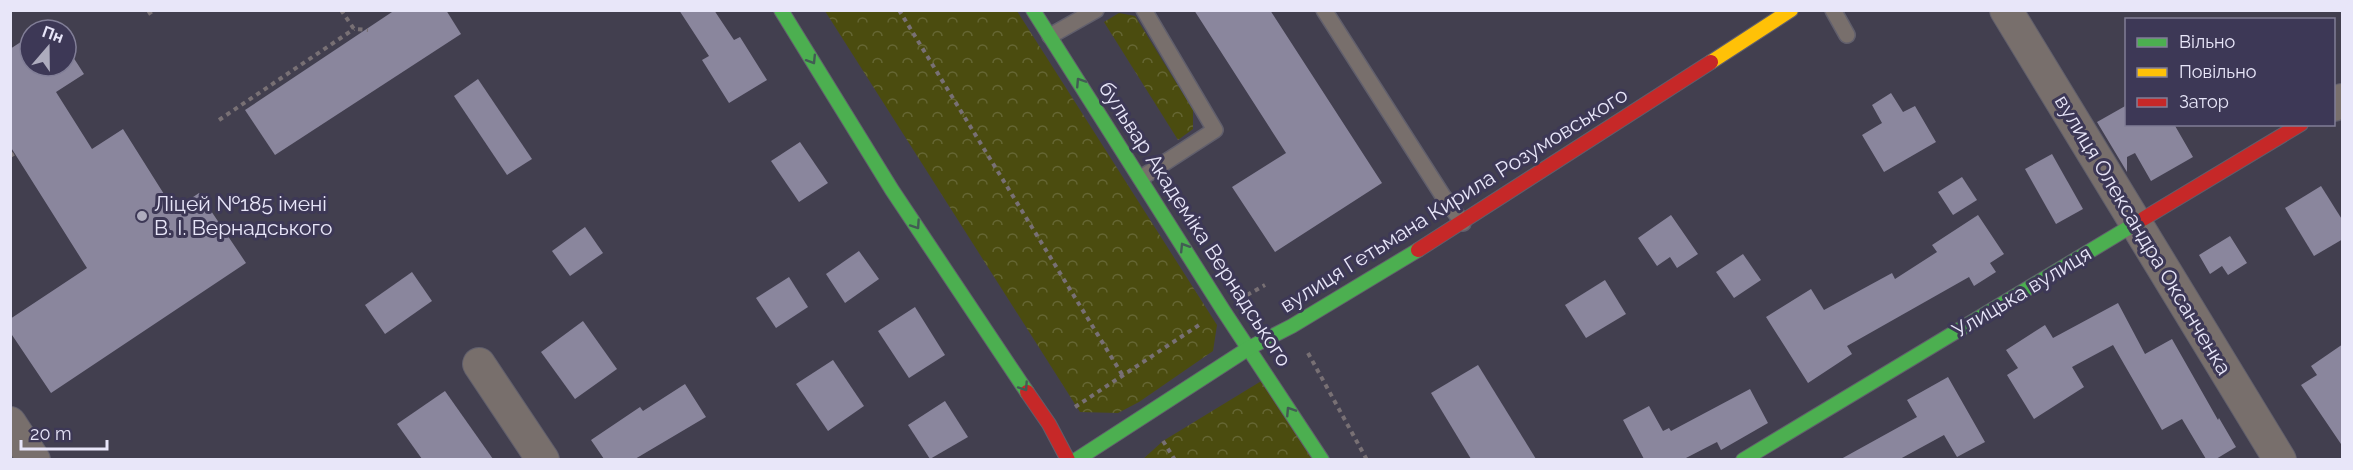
<svg xmlns="http://www.w3.org/2000/svg" width="2353" height="470" viewBox="0 0 2353 470" font-family="Raleway,sans-serif">
<style>
.park{fill:url(#park-crowns)}
.building{fill:#8a869d}
.lines{fill:none;stroke-linecap:round;stroke-linejoin:round}
.lane-casing{stroke:#615f6c;stroke-width:18}
.street-casing{stroke:#615f6c;stroke-width:34}
.fast-casing{stroke:#615f6c;stroke-width:16}
.slow-casing{stroke:#615f6c;stroke-width:16}
.jam-casing{stroke:#615f6c;stroke-width:16}
.path{stroke:#787074;stroke-width:4;stroke-dasharray:4.5 4.5;stroke-linecap:butt}
.lane{stroke:#786f6c;stroke-width:15}
.street{stroke:#786f6c;stroke-width:32}
.fast{stroke:#4caf50;stroke-width:14}
.slow{stroke:#ffc107;stroke-width:14}
.jam{stroke:#c62828;stroke-width:14}
.oneway{stroke:#425c54}
.poi-dot{fill:#aeacbe;stroke:#3d3856;stroke-width:2}
.labels{text-anchor:middle;stroke-width:6;stroke-linejoin:round;paint-order:stroke}
.street-label{font-size:21px;fill:#e8e6f9;stroke:#3d3856}
.poi-label{font-size:21px;fill:#e8e6f9;stroke:#3d3856;text-anchor:start}
</style>
<defs>
<pattern id="park-crowns" width="20" height="18" patternUnits="userSpaceOnUse" patternTransform="scale(1.5)"><rect width="20" height="18" fill="#4b4c0f"/><path d="M2 6a3 3 0 1 1 6 0M12 15a3 3 0 1 1 6 0" fill="none" stroke="#656633"/></pattern>
</defs>
<rect width="100%" height="100%" fill="#423f4f"/>
<!-- park -->
<g class="park">
<polygon points="825,11 1017,11 1217,325 1213,351 1139,402 1118,413 1080,412"/>
<polygon points="1119,13 1135,16 1193,110 1193,129 1178,140 1104,22"/>
<polygon points="1263,380 1316,460 1142,460 1163,441"/>
</g>
<!-- building -->
<g class="building">
<polygon points="395,10 446,10 461,34 275,155 245,110"/>
<polygon points="679,10 714,10 734,40 740,37 767,80 729,103 702,60 709,56"/>
<polygon points="1194,10 1270,10 1382,183 1275,252 1232,187 1286,153"/>
<polygon points="30,36 30,66 66,66 66,46 84,74 56,92 92,149 123,129 174,210 199,193 246,263 51,393 10,332 10,319 87,268 10,146 10,49"/>
<polygon points="478,79 532,159 507,175 454,96"/>
<polygon points="1891,93 1903,112 1915,106 1936,142 1884,172 1862,135 1882,123 1872,105"/>
<polygon points="2127,105 2127,124 2174,124 2193,157 2151,181 2135,153 2127,157 2127,172 2097,122"/>
<polygon points="800,142 828,183 799,202 771,161"/>
<polygon points="2052,154 2083,209 2056,224 2025,169"/>
<polygon points="1962,177 1977,200 1953,215 1938,192"/>
<polygon points="2321,186 2343,221 2343,239 2314,256 2285,208"/>
<polygon points="1671,215 1698,254 1677,268 1670,257 1657,266 1638,238"/>
<polygon points="1978,215 2004,254 1990,263 1996,272 1974,286 1969,277 1847,346 1852,354 1808,383 1766,317 1811,289 1824,310 1892,273 1895,279 1937,252 1932,245"/>
<polygon points="585,227 603,253 570,276 552,251"/>
<polygon points="2230,236 2247,263 2228,275 2222,266 2210,274 2199,255"/>
<polygon points="859,251 879,279 845,303 826,274"/>
<polygon points="1743,254 1761,280 1734,298 1716,272"/>
<polygon points="412,272 432,301 385,334 365,305"/>
<polygon points="789,277 808,307 776,328 756,298"/>
<polygon points="1605,280 1626,314 1586,338 1565,305"/>
<polygon points="2118,303 2145,354 2172,339 2218,420 2219,418 2236,447 2216,459 2206,459 2182,419 2162,430 2113,345 2072,367 2084,387 2034,419 2007,375 2018,368 2006,350 2045,325 2053,338"/>
<polygon points="915,307 945,355 909,378 878,331"/>
<polygon points="583,321 617,369 575,399 541,352"/>
<polygon points="2343,344 2343,447 2301,385 2317,375 2311,366"/>
<polygon points="833,360 864,406 828,431 796,384"/>
<polygon points="1478,365 1536,459 1471,459 1431,393"/>
<polygon points="1948,377 1985,442 1957,457 1944,435 1900,459 1841,459 1917,417 1907,400"/>
<polygon points="685,384 706,417 635,459 604,459 591,440 640,407 643,411"/>
<polygon points="1750,389 1768,423 1721,450 1717,442 1684,459 1644,459 1623,420 1649,406 1663,431 1669,428 1671,431"/>
<polygon points="445,391 493,459 422,459 397,424"/>
<polygon points="945,401 968,437 930,459 908,425"/>
</g>
<g class="lines">
<!-- lane casing -->
<g class="lane-casing">
<g id="lane">
<polyline points="1324,10 1443,196 1463,223"/>
<polyline points="1833,10 1847,35"/>
<polyline points="1050,36 1096,10"/>
<polyline points="1141,178 1215,130 1144,10"/>
</g>
</g>
<!-- street casing -->
<g class="street-casing">
<g id="street">
<polyline points="2006,10 2280,460"/>
<polyline points="2334,105 2342,100"/>
<polyline points="479,364 543,460"/>
<polyline points="10,423 34,460"/>
</g>
</g>
<!-- fast casing -->
<g class="fast-casing">
<g id="fast">
<polyline points="781,10 892,190 1027,392"/>
<polyline points="1033,10 1223,310 1322,460"/>
<polyline points="1076,460 1249,348 1292,326 1418,250"/>
<polyline points="1743,460 2143,219"/>
</g>
</g>
<!-- slow casing -->
<g class="slow-casing">
<polyline id="slow" points="1711,62 1791,10"/>
</g>
<!-- jam casing -->
<g class="jam-casing">
<g id="jam">
<polyline points="2143,219 2301,124"/>
<polyline points="1418,250 1711,62"/>
<polyline points="1027,392 1049,424 1068,460"/>
</g>
</g>
<!-- path -->
<g class="path">
<polyline points="341,10 354,29 368,30"/>
<polyline points="899,10 1123,376"/>
<polyline points="148,14 154,10"/>
<polyline points="219,120 354,29"/>
<polyline points="10,156 15,153"/>
<polyline points="1247,295 1265,285"/>
<polyline points="1308,353 1367,460"/>
<polyline points="1075,407 1199,325"/>
<polyline points="1163,441 1175,460"/>
</g>
<!-- lane -->
<use href="#lane" class="lane"/>
<!-- street -->
<use href="#street" class="street"/>
<!-- fast -->
<use href="#fast" class="fast"/>
<!-- slow -->
<use href="#slow" class="slow"/>
<!-- jam -->
<use href="#jam" class="jam"/>
</g>
<!-- one-way arrows -->
<defs><path id="oneway-chevron" d="M-2-3.5L2.5 0L-2 3.5" fill="none" stroke-width="1.6" stroke-linecap="round" stroke-linejoin="round" transform="scale(1.5)"/></defs>
<g class="oneway">
<use href="#oneway-chevron" transform="translate(812 60) rotate(58)"/>
<use href="#oneway-chevron" transform="translate(1080 82) rotate(-123)"/>
<use href="#oneway-chevron" transform="translate(916 225) rotate(56)"/>
<use href="#oneway-chevron" transform="translate(1184 247) rotate(-122)"/>
<use href="#oneway-chevron" transform="translate(1024 387) rotate(56)"/>
<use href="#oneway-chevron" transform="translate(1290 411) rotate(-123)"/>
</g>
<!-- markers -->
<circle class="poi-dot" cx="142" cy="216" r="6"/>
<g class="labels">
<!-- street labels -->
<g class="street-label">
<text transform="translate(1454 200) rotate(-32)" y="7">вулиця Гетьмана Кирила Розумовського</text>
<text transform="translate(1195 224) rotate(57)" y="7">бульвар Академіка Вернадського</text>
<text transform="translate(2143 235) rotate(59)" y="7">вулиця Олександра Оксанченка</text>
<text transform="translate(2022 292) rotate(-31)" y="7">Улицька вулиця</text>
</g>
<!-- poi labels -->
<g class="poi-label">
<text x="154" y="211">Ліцей №185 імені<tspan x="154" dy="24">В. І. Вернадського</tspan></text>
</g>
</g>
<!-- border -->
<rect width="2353" height="470" fill="none" stroke="#e8e6f9" stroke-width="24"/>
<!-- legend -->
<rect x="2125" y="18" width="210" height="108" fill="#3d3856" stroke="#817e97" stroke-width="1.5"/>
<rect x="2137" y="38" width="30" height="9" fill="#4caf50" stroke="#817e97" stroke-width="1.5"/>
<text x="2179" y="48" font-size="18" fill="#e8e6f9">Вільно</text>
<rect x="2137" y="68" width="30" height="9" fill="#ffc107" stroke="#817e97" stroke-width="1.5"/>
<text x="2179" y="78" font-size="18" fill="#e8e6f9">Повільно</text>
<rect x="2137" y="98" width="30" height="9" fill="#c62828" stroke="#817e97" stroke-width="1.5"/>
<text x="2179" y="108" font-size="18" fill="#e8e6f9">Затор</text>
<!-- north arrow -->
<g transform="translate(48 48) rotate(20)"><circle r="28" fill="#3d3856" stroke="#817e97" stroke-width="1.5"/>
<path d="M0-4.5L10 22L0 15L-10 22Z" fill="#aeacbe"/>
<text y="-9" font-size="16" font-weight="bold" text-anchor="middle" fill="#e8e6f9">Пн</text>
</g>
<!-- scale -->
<path d="M21 440v9h86v-9" fill="none" stroke="#e8e6f9" stroke-width="3"/>
<text x="30" y="440" font-size="18" fill="#e8e6f9" stroke="#3d3856" stroke-width="4.5" paint-order="stroke">20 m</text>
</svg>
